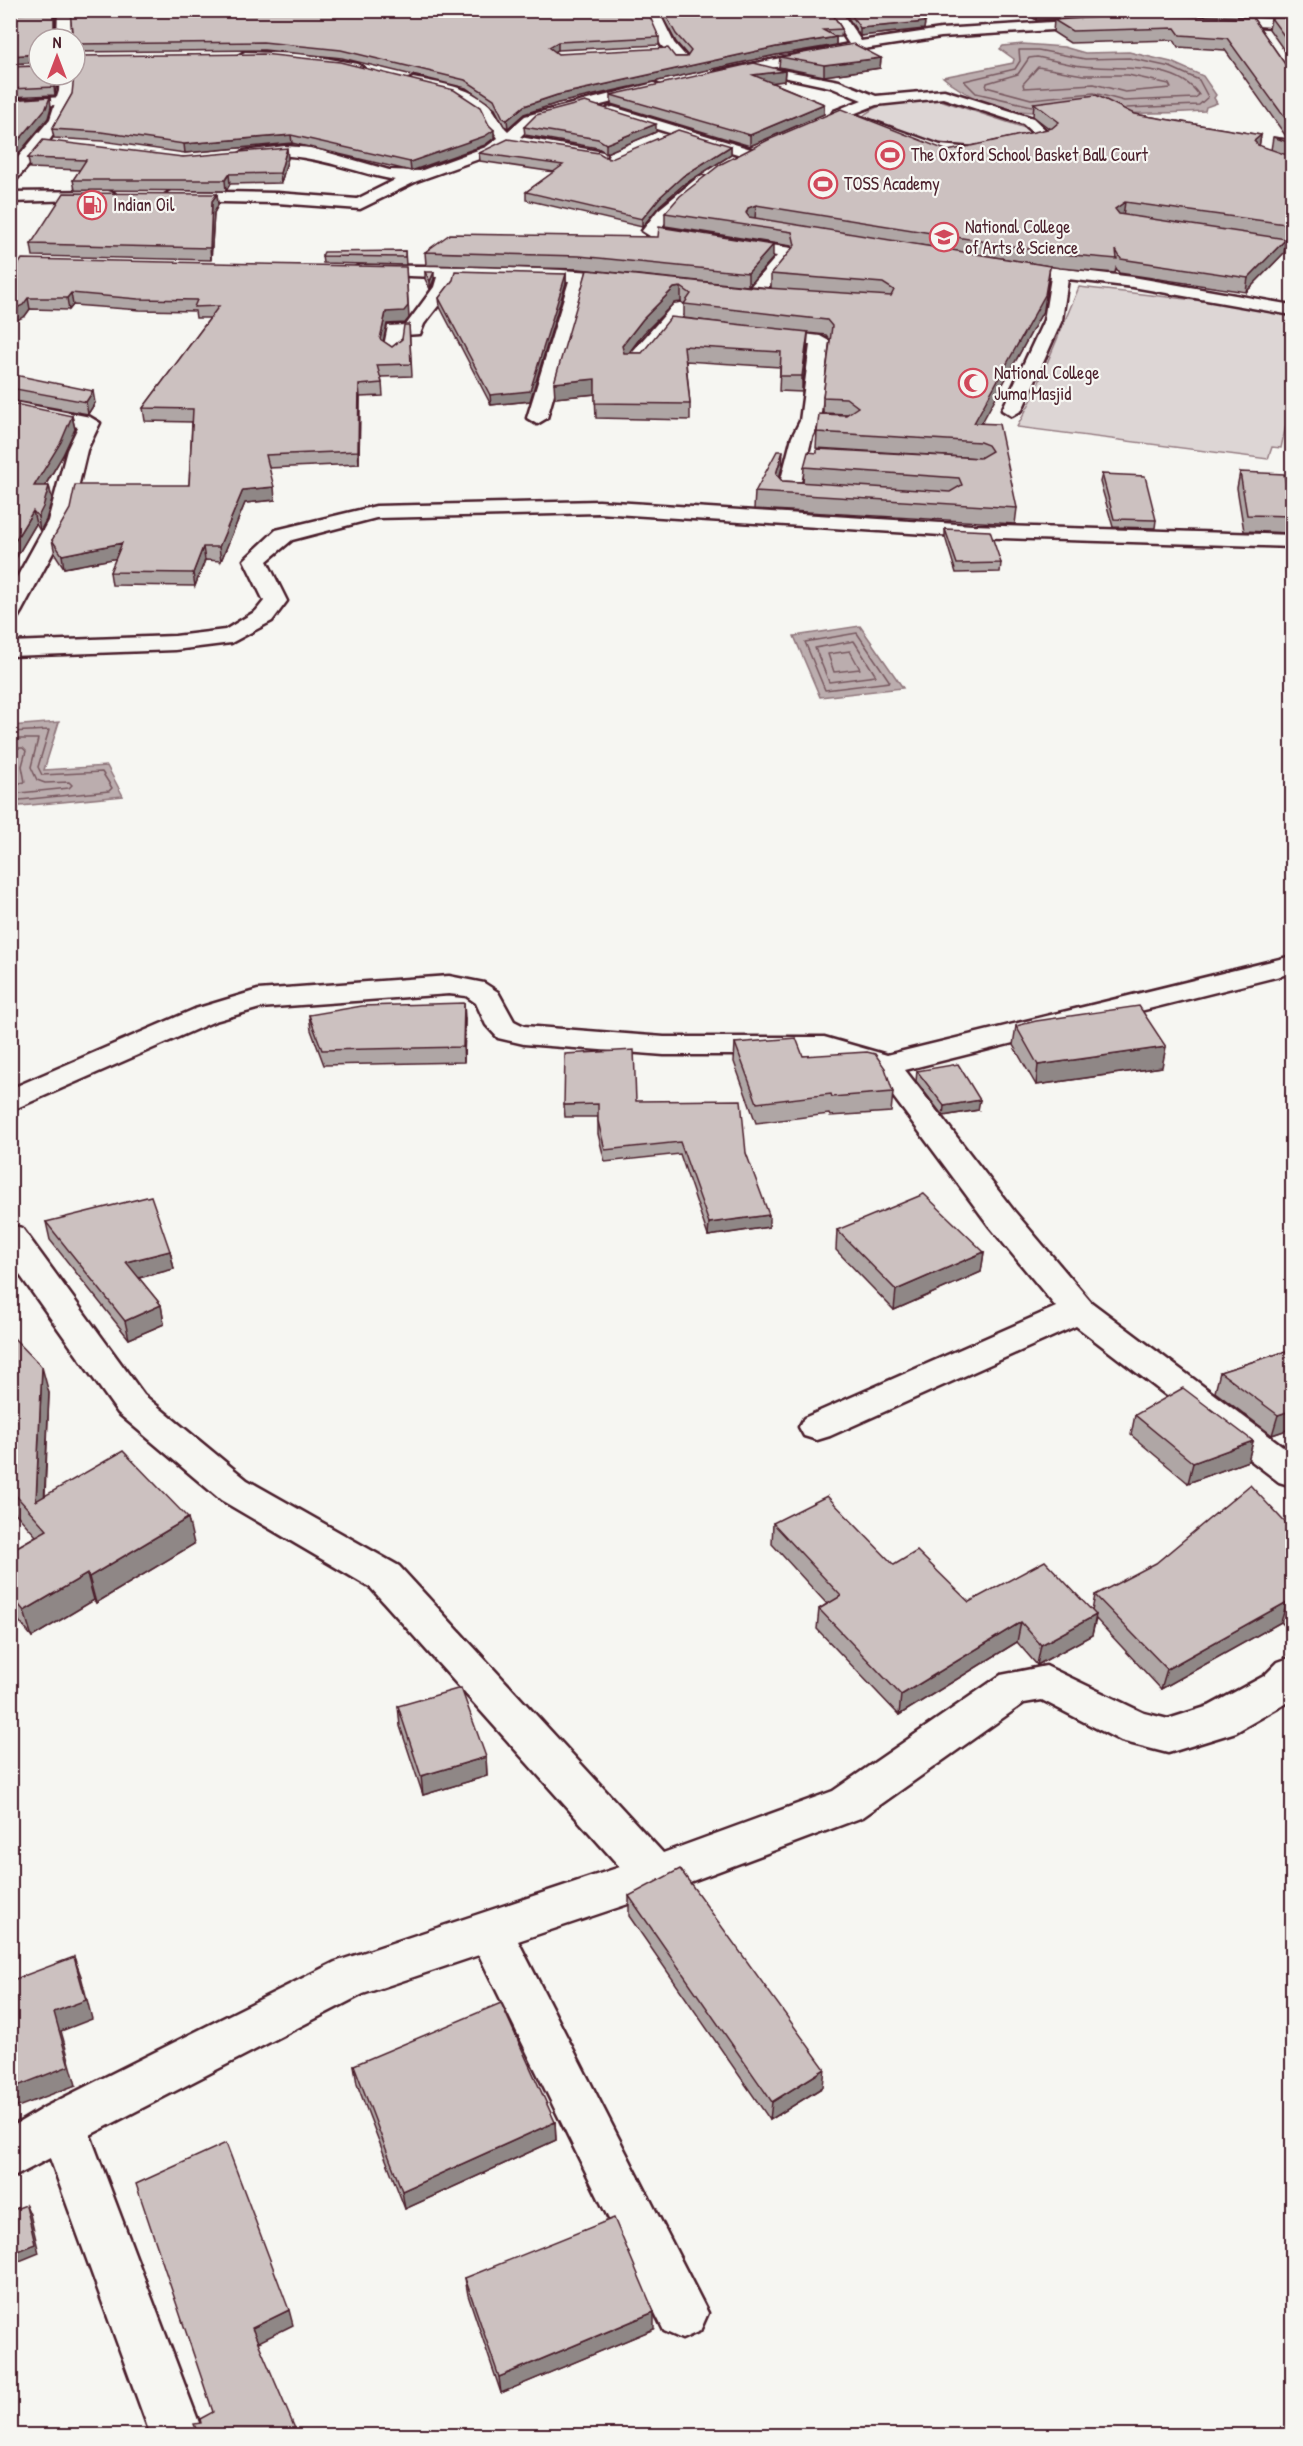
<svg xmlns="http://www.w3.org/2000/svg" width="1303" height="2446" viewBox="0 0 1303 2446" font-family="'Patrick Hand',sans-serif">
<style>
.green{fill:#ddd6d5;stroke:#947a80;stroke-width:1.5}
.water{fill:#bbadae;stroke:#8e747a;stroke-width:1.5}
.lines{fill:none;stroke-linecap:round;stroke-linejoin:round}
.shore{stroke:#77585f;stroke-width:1.5}
.minor-casing{stroke:#4a1f2b;stroke-width:5}
.major-casing{stroke:#4a1f2b;stroke-width:5}
.minor{fill:#f6f6f2;fill-rule:evenodd}
.major{fill:#f6f6f2;fill-rule:evenodd}
.wall{fill:#afa6a5;stroke:#4a1f2b;stroke-width:1.5;fill-rule:evenodd}
.shaded-wall{fill:#8f8786;stroke:#4a1f2b;stroke-width:1.5}
.building{fill:#ccc1c0;stroke:#4a1f2b;stroke-width:1.5}
.labels{text-anchor:middle;stroke-width:4.5;stroke-linejoin:round;paint-order:stroke}
.far-poi-label{font-size:18px;fill:#4a1f2b;stroke:#f6f6f2;text-anchor:start}
</style>
<rect width="100%" height="100%" fill="#f6f6f2"/>
<filter id="ink" filterUnits="userSpaceOnUse"><feTurbulence type="fractalNoise" baseFrequency=".0167" numOctaves="2"/><feDisplacementMap in="SourceGraphic" scale="12" xChannelSelector="R" yChannelSelector="G"/><feConvolveMatrix kernelMatrix="1 2 1 2 8 2 1 2 1" color-interpolation-filters="sRGB"/></filter>
<g filter="url(#ink)">
<!-- green -->
<g class="green">
<path d="M934 98 1037 132 1026 139 951 150 860 119C878 99 909 101 934 98Z"/>
<polygon points="1079,287 1292,311 1292,398 1281,448 1272,447 1268,459 1017,427 1032,399"/>
</g>
<!-- water -->
<g class="water">
<path d="M1023 44 1064 47 1085 53 1129 52 1171 62 1203 76 1216 95 1214 98 1217 103 1206 107 1205 111C1159 114 1114 114 1067 111 1055 111 1043 113 1031 112 999 111 966 97 943 77L1013 63 1014 59 1000 49 1003 46Z"/>
<polygon points="860,626 903,688 820,697 794,636"/>
<polygon points="59,722 44,770 107,766 123,796 11,807 11,726"/>
</g>
<g class="lines">
<!-- shore -->
<g class="shore">
<path d="M1037 57C1052 60 1067 64 1082 66 1117 70 1176 61 1199 95L1195 98 1124 101 1094 93 1031 99 986 87 987 83 1018 74 1029 58Z"/>
<polygon points="1038,67 1083,75 1128,75 1169,84 1171,88 1125,92 1094,84 1024,88 1023,84"/>
<polyline points="1032,106 976,93 964,81 1015,69 1020,61 1019,50 1038,50 1085,59 1129,58 1170,67 1199,80 1208,97 1199,105 1126,108"/>
<polygon points="857,633 890,682 825,690 805,642"/>
<polygon points="854,641 876,676 829,682 815,648"/>
<polygon points="850,651 860,669 834,672 828,654"/>
<polyline points="10,732 49,730 38,767 42,775 102,772 112,788 109,791 10,801"/>
<polyline points="10,739 38,739 31,767 37,780 45,783 69,782 72,785 69,788 10,794"/>
<polyline points="10,748 23,748 26,751 22,766 25,782 10,785"/>
</g>
<!-- minor casing -->
<g class="minor-casing">
<g id="minor">
<polygon points="645,10 658,10 674,43 689,60 687,63 677,63 661,45"/>
<path d="M827 10H840L861 41 941 29 1099 19 1106 23 1099 27 941 37 857 50 771 68 839 81 876 96 944 90 1033 118 1052 136 1050 139 972 158 933 152 834 117 832 114 834 111 862 100 830 87 755 71 717 79 710 75 717 71 849 44ZM943 98 1023 124 1034 134 972 148 940 145 853 114 876 105Z"/>
<polygon points="1210,16 1292,20 1292,28 1205,23 1204,20"/>
<polygon points="245,52 303,54 357,64 364,68 357,72 303,62 240,59 238,56"/>
<path d="M413 78C438 83 469 86 489 105 497 113 500 124 508 131L525 116 654 83 661 87 659 90 535 122 520 137 603 152 606 155 603 158 598 160 544 149 508 145 496 153 417 181 360 209 277 203 171 201 163 196 171 191 277 193 357 199 395 180C360 174 327 159 290 156 276 155 246 167 236 156L244 151 285 146 312 148 389 170 420 171 486 147 498 138 483 115 468 102 448 94 408 85 406 82Z"/>
<polygon points="64,97 71,101 69,104 10,108 10,100"/>
<polygon points="613,107 754,150 757,153 749,158 744,156 608,114 606,111 608,108"/>
<polygon points="703,176 711,181 709,184 670,216 661,228 791,248 793,258 759,298 716,296 707,291 716,286 749,288 777,256 650,236 642,231 658,210 697,178"/>
<polygon points="108,191 114,193 116,196 114,199 10,202 10,192"/>
<polygon points="1240,235 1292,242 1292,252 1234,244 1232,240 1234,236"/>
<polygon points="1006,262 1133,277 1292,305 1292,315 1133,287 1068,279 1062,320 1022,410 1012,416 1002,410 1044,320 1051,277 1000,271 997,267"/>
<path d="M360 265C393 266 629 267 638 280L629 285 586 282 547 418 537 424 527 418 569 281 454 278 452 288 424 324 420 334 403 335 401 351 392 357 383 351 388 326 406 325 434 287 437 277 354 274 351 270Z"/>
<polygon points="690,284 699,289 681,319 640,367 626,367 624,363 626,359 668,311 684,285"/>
<polygon points="763,329 820,336 829,341 820,421 812,437 800,486 831,490 834,494 831,498 824,500 781,495 778,491 792,437 800,421 810,345 757,338 754,334 757,330"/>
<polygon points="10,401 90,417 100,423 87,450 70,521 21,612 18,617 10,619 10,590 48,521 67,450 78,427 10,413"/>
<polygon points="599,501 972,525 1292,535 1292,547 972,537 599,513 376,518 292,540 267,561 287,601 272,621 231,643 175,650 10,656 10,642 175,636 225,630 256,611 264,601 244,560 276,530 376,506"/>
<polygon points="1292,956 1292,973 905,1070 1014,1211 1091,1302 1292,1453 1292,1486 1279,1482 1076,1326 830,1436 817,1440 804,1436 799,1427 804,1418 1056,1307 990,1227 875,1072 822,1055 664,1055 524,1044 498,1038 486,1025 476,1003 466,996 449,994 260,1008 215,1021 10,1111 10,1089 195,1009 258,990 449,976 484,983 498,992 514,1021 524,1026 664,1037 824,1037 887,1055"/>
<polygon points="10,1225 22,1228 144,1395 247,1480 399,1566 663,1853 833,1791 1001,1675 1046,1666 1144,1713 1168,1719 1209,1706 1264,1676 1278,1662 1292,1657 1292,1700 1236,1732 1168,1753 1121,1741 1042,1700 1024,1703 863,1817 655,1895 518,1941 708,2313 700,2331 682,2339 664,2331 479,1955 363,1994 90,2135 204,2436 151,2436 50,2158 10,2179 10,2128 45,2107 335,1962 620,1867 371,1588 221,1500 118,1413 10,1261"/>
</g>
</g>
<!-- major casing -->
<g class="major-casing">
<g id="major">
<polygon points="58,10 70,10 71,39 57,39"/>
<path d="M60 75H74C73 121 43 148 16 180L10 182V167L50 119 59 91Z"/>
</g>
</g>
<!-- minor -->
<use href="#minor" class="minor"/>
<!-- major -->
<use href="#major" class="major"/>
</g>
<!-- wall -->
<g class="wall">
<polygon points="659,10 830,10 842,29 841,37 836,37 836,45 776,55 558,103 524,114 508,128 504,126 494,107 466,88 342,58 264,50 75,52 75,39 39,39 39,75 58,75 55,95 10,97 10,67 38,66 39,62 10,64 10,14 54,12 55,20 55,33 70,33 415,13 659,37 659,45 558,50 555,52 558,54 687,57 688,56 676,42"/>
<polygon points="843,10 912,10 925,22 924,29 860,36"/>
<polygon points="1022,10 1290,10 1288,18 1132,14 1036,20"/>
<path d="M1253 18 1287 67 1293 68V240L1286 239 1284 253 1246 292 1119 273 1116 268 1115 273 1060 268 919 245 1050 266 1044 309 981 423 1017 508 1015 524 754 509 755 492 782 467 779 478 782 481 803 482 804 467 979 458 816 448 817 432 846 414 823 413V397L830 340 826 335 808 333 807 347 802 392 779 391 780 367 686 361 690 404V420L596 418 595 394 555 398 587 270 771 288V274L792 249 791 246 665 226V213L1050 129 1033 116 1034 103 1134 114 1261 135 1259 146 1271 150 1273 137 1288 139 1225 50 1178 47 1174 40 1070 43 1053 32 1054 20ZM681 302 684 304V318L738 325 642 353H629L643 334 674 303Z"/>
<polygon points="1271,18 1293,18 1293,63 1269,29"/>
<polygon points="780,57 881,58 880,68 824,76 779,67"/>
<polygon points="785,71 784,81 771,82 824,104 824,114 750,146 611,104 611,95"/>
<polygon points="72,94 494,138 485,145 411,171 292,143 185,153 102,141 54,138 52,129"/>
<polygon points="524,127 656,132 606,153 598,148 525,135"/>
<polygon points="731,146 731,155 683,185 660,205 642,227 526,200 526,192 554,172 480,161 479,153 609,159"/>
<polygon points="183,157 288,158 281,183 230,184 226,191 75,190 73,180 80,170 30,168 28,158"/>
<polygon points="217,194 218,205 214,213 211,260 33,256 31,244"/>
<polygon points="405,251 406,265 323,263 322,256"/>
<polygon points="425,252 773,258 748,286 579,269 426,265"/>
<polygon points="18,265 409,318 405,323 387,324 383,341 392,347 402,339 409,325 412,376 381,377 382,383 383,396 360,397 359,464 269,468 275,500 245,503 221,561 205,560 195,586 112,585 110,572 116,558 64,568 55,554 52,540 189,485 192,422 145,421 143,408 210,318 196,318 195,311 140,310 73,305 69,310 30,309 25,316"/>
<polygon points="425,272 434,279 430,289 425,279"/>
<polygon points="566,274 566,283 530,401 491,405 440,307 439,298 453,280"/>
<polygon points="10,374 95,403 88,414 10,400"/>
<polygon points="72,416 75,429 63,455 45,486 49,486 52,499 46,520 40,531 36,524 10,568"/>
<polygon points="1240,472 1292,516 1289,533 1244,531 1237,488"/>
<polygon points="1102,474 1156,520 1155,528 1113,527 1100,482"/>
<polygon points="945,529 1001,563 1000,572 956,573 945,537"/>
<polygon points="309,1015 465,1018 464,1062 324,1065 311,1030"/>
<polygon points="1016,1026 1162,1067 1036,1085 1013,1045"/>
<polygon points="735,1043 803,1056 893,1092 891,1112 830,1116 829,1114 756,1123 734,1062"/>
<polygon points="917,1071 978,1110 943,1116 916,1081"/>
<polygon points="636,1101 746,1153 769,1227 708,1236 680,1154 605,1162 598,1134 598,1117 565,1117 564,1105"/>
<polygon points="46,1222 170,1251 174,1269 139,1278 161,1305 164,1324 129,1339 50,1240"/>
<polygon points="837,1230 984,1252 981,1272 894,1310 836,1250"/>
<polygon points="10,1334 49,1393 45,1496 194,1544 96,1603 94,1600 32,1637 10,1610 10,1551 36,1536 10,1507"/>
<polygon points="1293,1349 1293,1428 1272,1435 1215,1392 1220,1372"/>
<polygon points="1135,1415 1253,1441 1248,1461 1188,1483 1131,1435"/>
<polygon points="773,1523 969,1602 1092,1611 1095,1595 1293,1531 1293,1630 1290,1631 1281,1622 1161,1689 1096,1619 1092,1635 1037,1665 1017,1642 899,1715 817,1629 819,1609 827,1604 772,1544"/>
<polygon points="398,1706 486,1757 487,1776 423,1795 400,1726"/>
<polygon points="629,1896 823,2087 770,2120 629,1916"/>
<polygon points="354,2065 555,2122 556,2140 405,2209 357,2084"/>
<polygon points="465,2278 654,2329 501,2393 468,2295"/>
</g>
<!-- shaded-wall -->
<g class="shaded-wall">
<polygon points="1068,10 1132,10 1132,14 1036,20 1037,13"/>
<polygon points="54,12 55,20 55,39 54,33"/>
<polygon points="925,22 924,29 860,36 860,28"/>
<polygon points="836,37 836,45 776,55 558,103 524,114 508,128 507,120 524,106 557,95 776,47"/>
<polygon points="558,42 558,50 549,55 549,47"/>
<polygon points="38,54 39,62 10,64 10,56"/>
<polygon points="881,58 880,68 824,76 824,65"/>
<polygon points="785,71 784,81 753,85 753,75"/>
<polygon points="56,75 58,75 55,95 54,87"/>
<polygon points="50,97 51,107 48,118 10,164 10,151"/>
<polygon points="824,104 824,114 750,146 750,135"/>
<polygon points="656,124 656,132 606,153 606,144"/>
<polygon points="494,130 494,138 485,145 411,171 410,162"/>
<polygon points="291,135 292,143 185,153 184,144"/>
<polygon points="1261,135 1259,148 1254,141"/>
<polygon points="731,146 731,155 683,185 660,205 642,227 642,219 660,197 683,176"/>
<polygon points="287,148 288,158 281,183 280,173"/>
<polygon points="229,174 230,184 226,191 225,180"/>
<polygon points="217,194 218,205 214,213 211,260 210,248 212,201"/>
<polygon points="1125,202 1123,216 1113,223 1115,209"/>
<polygon points="756,205 755,219 747,222 746,213 748,208"/>
<polygon points="1286,239 1284,253 1246,292 1248,278"/>
<polygon points="773,245 773,258 748,286 748,273"/>
<polygon points="1050,266 1044,309 973,439 974,423"/>
<polygon points="406,267 409,318 405,323 387,324 381,351 380,339 386,312"/>
<polygon points="434,272 434,279 430,289 430,281"/>
<polygon points="566,274 566,283 530,401 491,405 490,395"/>
<polygon points="681,287 681,302 674,303 643,334 622,362 622,346 643,319 674,288"/>
<polygon points="71,293 73,305 69,310 67,298"/>
<polygon points="28,298 30,309 25,316 10,324 10,311"/>
<polygon points="808,332 807,347 802,392 802,376"/>
<polygon points="595,379 596,394 555,398 554,383"/>
<polygon points="359,385 360,397 359,464 358,451"/>
<polygon points="93,391 95,403 88,414 86,402"/>
<polygon points="72,416 75,429 63,455 37,499 34,486"/>
<polygon points="783,451 782,467 776,490 776,474"/>
<polygon points="49,486 52,499 46,520 40,531 38,517"/>
<polygon points="274,487 275,500 245,503 221,561 219,547 243,490"/>
<polygon points="33,511 36,524 10,568 10,549"/>
<polygon points="122,543 124,557 64,568 62,555"/>
<polygon points="203,547 205,560 195,586 193,573"/>
<polygon points="464,1003 465,1018 464,1062 463,1047"/>
<polygon points="1166,1047 1162,1067 1036,1085 1038,1065"/>
<polygon points="980,1100 978,1110 943,1116 944,1106"/>
<polygon points="769,1215 769,1227 708,1236 709,1223"/>
<polygon points="170,1251 174,1269 130,1280 126,1262"/>
<polygon points="984,1252 981,1272 894,1310 896,1290"/>
<polygon points="161,1305 164,1324 129,1339 125,1321"/>
<polygon points="42,1367 49,1393 43,1527 36,1501"/>
<polygon points="1293,1410 1293,1428 1272,1435 1278,1415"/>
<polygon points="1253,1441 1248,1461 1188,1483 1193,1463"/>
<polygon points="188,1518 194,1544 96,1603 89,1577"/>
<polygon points="87,1574 94,1600 32,1637 24,1611"/>
<polygon points="1287,1602 1281,1622 1161,1689 1167,1669"/>
<polygon points="1096,1615 1092,1635 1037,1665 1041,1645"/>
<polygon points="1021,1622 1017,1642 899,1715 901,1695"/>
<polygon points="1293,1622 1293,1630 1290,1631"/>
<polygon points="486,1757 487,1776 423,1795 421,1776"/>
<polygon points="74,1957 81,1976 92,2019 61,2031 76,2085 10,2110 10,2089 54,2012"/>
<polygon points="825,2069 823,2087 770,2120 772,2102"/>
<polygon points="555,2122 556,2140 405,2209 402,2191"/>
<polygon points="26,2205 30,2214 39,2253 10,2265 10,2254"/>
<polygon points="289,2310 293,2325 257,2343 252,2328"/>
<polygon points="654,2312 654,2329 501,2393 499,2377"/>
<polygon points="296,2431 297,2436 289,2436"/>
</g>
<!-- building -->
<g class="building">
<polygon points="70,10 409,10 415,13 444,10 647,10 659,37 558,42 549,47 558,54 668,48 675,57 687,57 691,51 676,34 663,10 830,10 842,29 823,30 836,37 776,47 557,95 524,106 507,120 503,118 494,99 465,80 341,50 263,42 75,44 75,39 39,39 39,55 38,54 10,56 10,14 54,12 54,33 70,33 72,31"/>
<polygon points="848,10 912,10 925,22 860,28"/>
<polygon points="1034,10 1068,10 1037,13"/>
<polygon points="1134,15 1253,18 1287,67 1293,68 1293,129 1227,38 1180,35 1175,28 1072,31 1054,20"/>
<polygon points="1271,18 1293,18 1293,48"/>
<polygon points="854,44 881,58 824,65 780,57"/>
<polygon points="263,54 340,62 454,90 480,107 489,125 494,130 485,136 410,162 291,135 184,144 101,132 52,129 72,94 74,75 75,75 75,56"/>
<polygon points="39,60 39,75 56,75 54,87 10,89 10,67 38,66"/>
<polygon points="754,63 785,71 753,75 824,104 750,135 611,95"/>
<polygon points="1096,95 1134,114 1261,135 1254,141 1258,145 1293,157 1293,225 1125,202 1115,209 1119,214 1286,239 1248,278 1121,259 1116,250 1117,259 1062,254 756,205 748,208 746,213 749,217 1050,266 1045,295 974,423 999,424 1017,508 755,492 777,451 783,451 776,474 782,481 950,492 962,485 959,478 804,467 808,452 817,453 817,449 980,458 992,451 988,445 980,442 817,432 819,414 846,415 858,407 846,398 823,397 832,326 827,320 684,304 691,294 681,287 674,288 643,319 622,346 624,353 642,353 671,317 808,332 802,376 780,376 781,352 684,346 690,404 595,403 595,379 554,383 587,270 753,287 891,296 894,290 883,283 771,274 795,245 792,232 665,213 680,196 721,164 768,140 841,109 948,151 1052,128 1059,122 1034,103"/>
<polygon points="50,97 46,108 10,151 10,113 13,113 11,100"/>
<polygon points="585,102 656,124 606,144 598,139 524,127 536,115"/>
<polygon points="678,130 731,146 683,176 660,197 642,219 526,192 563,165 479,153 508,139 599,153 609,159"/>
<polygon points="1273,137 1293,140 1293,144"/>
<polygon points="43,140 183,157 287,148 280,173 229,174 225,180 73,180 86,160 28,158"/>
<polygon points="64,193 217,194 212,201 210,248 31,244"/>
<polygon points="659,227 773,245 748,273 579,256 425,252 450,234 658,237"/>
<polygon points="405,251 405,257 322,256 324,252"/>
<polygon points="22,259 406,267 408,306 404,311 386,312 380,339 392,347 402,339 404,325 409,325 411,364 377,365 382,383 359,385 358,451 266,455 274,487 243,490 219,547 203,547 193,573 110,572 122,543 62,555 52,540 70,509 75,485 189,485 193,409 143,408 219,306 194,307 197,300 138,299 71,293 67,298 28,298 23,305 10,311 10,261 18,265"/>
<polygon points="455,271 566,274 530,391 490,395 439,298 453,280"/>
<polygon points="425,272 434,272 430,281"/>
<polygon points="10,374 93,391 86,402 10,388"/>
<polygon points="10,403 72,416 61,442 34,486 49,486 43,507 38,517 33,511 10,549"/>
<polygon points="1240,472 1284,474 1292,516 1247,515"/>
<polygon points="1102,474 1145,476 1156,520 1114,519"/>
<polygon points="945,529 990,531 1001,563 957,564"/>
<polygon points="464,1003 463,1047 322,1050 309,1015 362,1006"/>
<polygon points="1139,1006 1166,1047 1038,1065 1016,1026 1036,1021"/>
<polygon points="796,1038 803,1056 867,1052 875,1054 885,1068 893,1092 832,1097 831,1094 757,1103 735,1043"/>
<polygon points="634,1050 636,1101 741,1100 746,1153 769,1215 709,1223 680,1142 605,1150 598,1121 598,1104 564,1105 565,1054"/>
<polygon points="958,1064 980,1100 944,1106 917,1071"/>
<polygon points="924,1194 984,1252 896,1290 837,1230"/>
<polygon points="151,1196 170,1251 126,1262 161,1305 125,1321 46,1222"/>
<polygon points="10,1334 42,1367 36,1501 123,1451 188,1518 89,1577 87,1574 24,1611 10,1594 10,1551 47,1530 10,1489"/>
<polygon points="1293,1349 1293,1410 1278,1415 1220,1372"/>
<polygon points="1183,1388 1253,1441 1193,1463 1135,1415"/>
<polygon points="1250,1485 1293,1531 1293,1608 1287,1602 1167,1669 1095,1595 1156,1563"/>
<polygon points="827,1496 894,1565 917,1551 969,1602 1045,1561 1096,1615 1041,1645 1021,1622 901,1695 819,1609 841,1596 773,1523"/>
<polygon points="461,1688 486,1757 421,1776 398,1706"/>
<polygon points="680,1869 825,2069 772,2102 629,1896"/>
<polygon points="74,1957 86,2000 54,2012 69,2066 10,2089 10,1981"/>
<polygon points="501,2003 555,2122 402,2191 354,2065"/>
<polygon points="226,2143 289,2310 252,2328 296,2431 289,2436 199,2436 194,2424 201,2423 200,2419 213,2412 136,2184"/>
<polygon points="26,2205 35,2244 10,2254 10,2211"/>
<polygon points="614,2218 654,2312 499,2377 465,2278"/>
</g>
</g>
<!-- icons -->
<defs>
<g id="stadium-ring" transform="scale(1.5)"><circle r="9.5" fill="#f6f6f2" stroke="#d1495b" stroke-width="1.5"/><path d="M0-5a6.5 5 0 1 0 0 10a6.5 5 0 1 0 0-10ZM-3.5-1.8h7v3.6h-7Z" fill="#d1495b"/></g>
<g id="fuel-ring" transform="scale(1.5)"><circle r="9.5" fill="#f6f6f2" stroke="#d1495b" stroke-width="1.5"/><path d="M-5.5-6h7V0h2V4h1.3V-2.5L3-4.5l.8-.8L6-3V5H2.5V1h-1V6h-7ZM-4.2-4.7v3.2H.2V-4.7Z" fill="#d1495b"/></g>
<g id="university-ring" transform="scale(1.5)"><circle r="9.5" fill="#f6f6f2" stroke="#d1495b" stroke-width="1.5"/><path d="M0-5L7-2L0 1L-7-2ZM-4 1L0 2.5L4 1V4Q0 6-4 4Z" fill="#d1495b"/></g>
<g id="mosque-ring" transform="scale(1.5)"><circle r="9.5" fill="#f6f6f2" stroke="#d1495b" stroke-width="1.5"/><path d="M3.5-4.9A6 6 0 1 0 3.5 4.9A5 5 0 1 1 3.5-4.9Z" fill="#d1495b"/></g>
</defs>
<g fill-rule="evenodd">
<use href="#stadium-ring" x="890" y="155"/>
<use href="#stadium-ring" x="823" y="184"/>
<use href="#fuel-ring" x="92" y="205"/>
<use href="#university-ring" x="944" y="237"/>
<use href="#mosque-ring" x="973" y="383"/>
</g>
<g class="labels">
<!-- far-poi labels -->
<g class="far-poi-label">
<text x="911" y="161">The Oxford School Basket Ball Court</text>
<text x="844" y="190">TOSS Academy</text>
<text x="113" y="211">Indian Oil</text>
<text x="965" y="233">National College<tspan x="965" dy="21">of Arts &amp; Science</tspan></text>
<text x="994" y="379">National College<tspan x="994" dy="21">Juma Masjid</tspan></text>
</g>
</g>
<!-- margin -->
<rect width="1303" height="2446" fill="none" stroke="#f6f6f2" stroke-width="36"/>
<rect x="18" y="18" width="1267" height="2410" fill="none" stroke="#4a1f2b" stroke-width="2" filter="url(#ink)"/>
<!-- north arrow -->
<g transform="translate(57 57)"><circle r="28" fill="#f6f6f2" stroke="#b1a0a2" stroke-width="1.5"/>
<path d="M0-4.5L10 22L0 15L-10 22Z" fill="#d1495b"/>
<text y="-9" font-size="16" font-weight="bold" text-anchor="middle" fill="#4a1f2b">N</text>
</g>
</svg>
